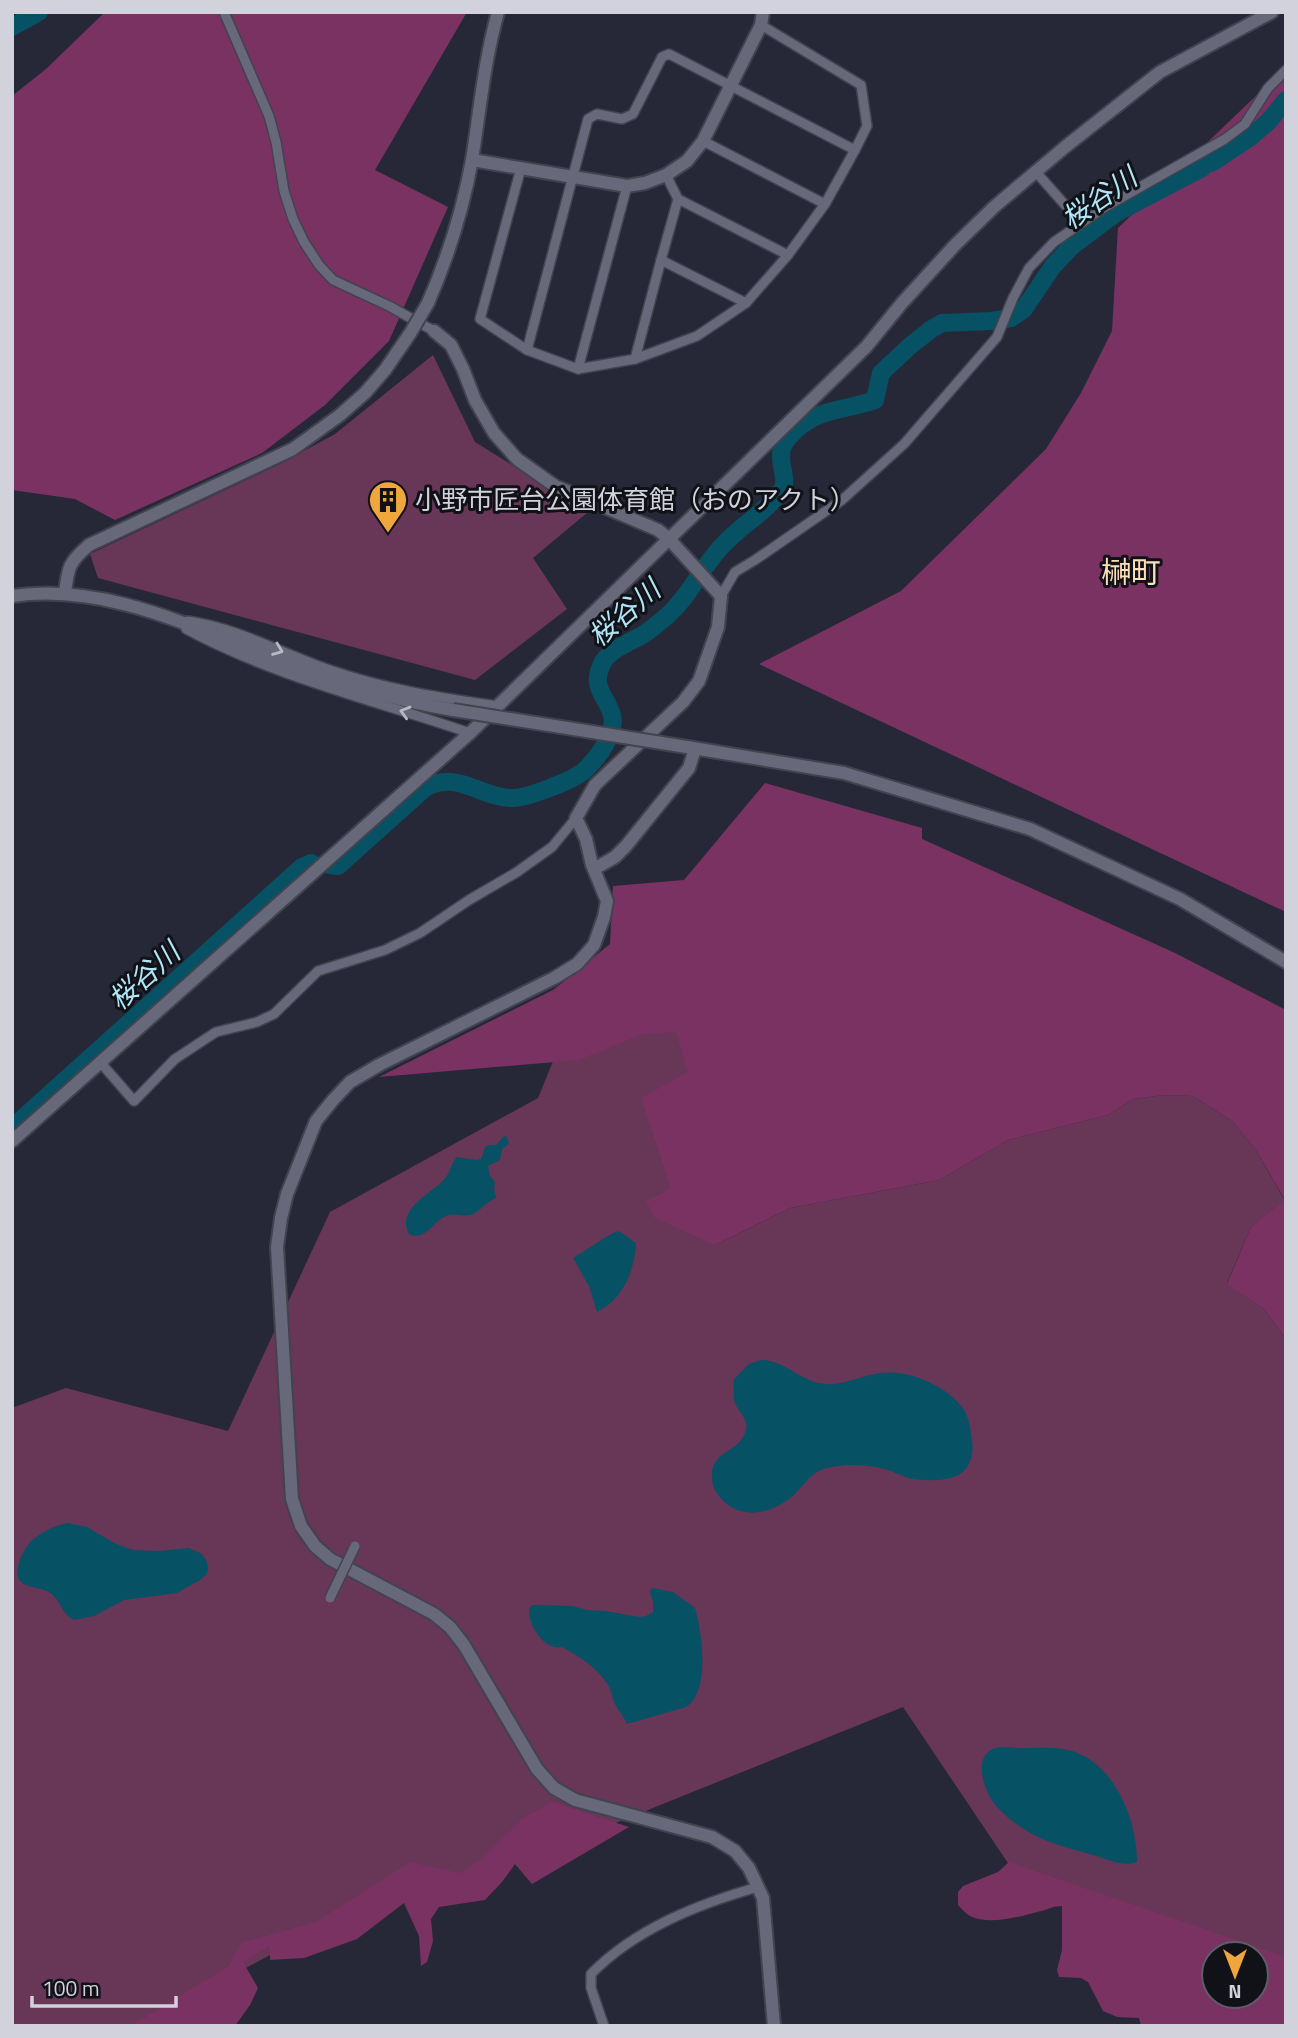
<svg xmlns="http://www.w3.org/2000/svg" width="1298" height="2038" viewBox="0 0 1298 2038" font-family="'Titillium Web','Noto Sans JP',sans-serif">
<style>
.green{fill:#683657}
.forest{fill:#7a3263;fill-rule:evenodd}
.water{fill:#065163}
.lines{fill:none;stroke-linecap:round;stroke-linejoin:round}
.river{stroke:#065163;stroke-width:18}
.street-casing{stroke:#42434f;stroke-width:12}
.secondary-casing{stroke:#42434f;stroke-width:16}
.street{stroke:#67697a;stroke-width:9}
.secondary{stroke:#67697a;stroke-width:12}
.street-bridge-casing{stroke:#42434f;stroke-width:12;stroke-linecap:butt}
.secondary-bridge-casing{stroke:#42434f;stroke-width:16;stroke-linecap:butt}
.street-bridge{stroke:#67697a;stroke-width:9}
.secondary-bridge{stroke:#67697a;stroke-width:12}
.oneway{stroke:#b6b8c4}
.labels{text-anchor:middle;stroke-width:6;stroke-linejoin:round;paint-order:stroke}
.poi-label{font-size:26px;fill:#d1d2dc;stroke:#111118;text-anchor:start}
.water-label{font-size:28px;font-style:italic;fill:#b0e5f7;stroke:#111118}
.quarter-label{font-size:30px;fill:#fddfb9;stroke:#111118}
</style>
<rect width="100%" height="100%" fill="#272837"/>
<!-- green -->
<g class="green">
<polygon points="433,355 475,442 588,512 533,558 567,609 475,680 98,578 90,554 280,464 335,434"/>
<polygon points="677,1022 694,1075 715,1245 790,1208 939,1180 1008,1140 1108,1115 1133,1099 1164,1095 1193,1096 1232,1121 1256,1150 1285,1201 1251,1227 1227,1283 1264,1309 1286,1339 1286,1959 1020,1881 903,1707 460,1886 407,1880 140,2026 12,2026 12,1408 66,1388 228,1431 330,1212 538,1098 556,1054"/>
</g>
<!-- forest -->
<g class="forest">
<polygon points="105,12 467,12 375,170 448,207 389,341 325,405 262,453 115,520 75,499 12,490 12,96 46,69"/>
<polygon points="1286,67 1286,912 759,664 901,591 1046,449 1081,393 1112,331 1118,228"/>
<polygon points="765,783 922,828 922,839 1175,953 1286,1010 1286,1339 1264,1309 1227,1284 1251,1227 1285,1200 1256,1150 1232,1121 1193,1096 1164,1095 1133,1099 1108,1115 1008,1140 939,1180 790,1208 715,1245 655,1218 646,1201 671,1189 641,1098 688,1072 676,1032 643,1034 579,1060 379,1077 553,990 610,944 613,886 684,880"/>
<polygon points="552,1802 629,1827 532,1884 515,1864 502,1882 485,1900 439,1907 431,1919 433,1941 427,1962 421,1966 419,1936 404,1903 357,1939 304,1958 270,1960 270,1946 243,1962 258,1988 250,2005 235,2026 131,2026 229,1966 241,1943 316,1922 410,1862 460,1873 482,1859 522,1819"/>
<path d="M1009 1862 1286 1957V2026H1141L1139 2018 1117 2017 1103 2011 1088 1982 1081 1978 1059 1977 1057 1970 1062 1950V1906C1054 1906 1049 1909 1041 1911 1022 1916 989 1926 970 1916 966 1914 962 1909 958 1905V1892L963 1886 998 1872ZM1256 1954V1996H1214V1954Z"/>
</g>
<!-- water -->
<g class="water">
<path d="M504 1136 507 1137 509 1144 502 1149 500 1160 488 1166 490 1176 495 1182 494 1190 496 1198C486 1202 481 1210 473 1214 465 1218 455 1212 446 1216 432 1222 425 1242 409 1234 396 1207 433 1194 446 1177 451 1171 451 1163 457 1157L477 1160 481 1159C486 1149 482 1144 496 1145Z"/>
<path d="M619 1231 636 1243C634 1272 624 1298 597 1312L589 1286 573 1258 611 1234Z"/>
<path d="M761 1360C783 1360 797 1378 819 1383 841 1388 860 1375 881 1373 909 1369 948 1386 964 1410 969 1418 971 1431 972 1441 974 1452 971 1467 960 1474 947 1482 923 1481 908 1478 900 1475 892 1471 884 1469 865 1464 839 1463 821 1470 810 1474 802 1487 794 1495 770 1516 736 1522 716 1492 713 1487 712 1482 712 1477 711 1450 737 1454 745 1433 751 1419 737 1412 734 1400 733 1393 734 1385 734 1379L749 1364Z"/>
<path d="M68 1523 87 1527 114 1543 133 1550 159 1551 189 1548 202 1554 207 1562 208 1569 206 1575 200 1580 177 1593 124 1600 94 1616 74 1620C63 1615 61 1603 53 1595 44 1587 32 1589 22 1583 17 1579 17 1574 18 1568 22 1542 44 1528 68 1523Z"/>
<path d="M652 1588 673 1592 695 1608C702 1632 711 1692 686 1707L627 1724C624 1716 619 1712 616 1706 612 1699 612 1691 608 1685 597 1667 580 1657 562 1647 544 1651 528 1625 529 1609L533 1605 572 1606 587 1610 605 1611 639 1617 646 1616 653 1612V1602L650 1592Z"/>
<path d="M1020 1748C1037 1748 1059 1746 1075 1752 1116 1767 1137 1821 1137 1862 1124 1867 1109 1860 1096 1856 1070 1848 1043 1843 1021 1827 1011 1821 1000 1811 993 1802 984 1789 973 1758 993 1749 1000 1746 1013 1748 1020 1748Z"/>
</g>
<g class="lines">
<!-- river -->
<g class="river">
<polyline points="12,27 39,12"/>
<path d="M330 865 338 866 425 788C458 770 479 797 511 798 526 799 574 780 585 770 597 758 617 734 612 715 607 697 591 688 601 666 608 648 632 643 647 632 654 627 661 621 667 616 690 596 702 566 723 545 741 525 765 513 781 491 792 477 770 457 789 437 815 407 842 412 875 400L881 373 910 346 930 330 942 323 991 321 1011 318 1024 309 1053 266 1072 246 1116 213 1202 168 1206 164 1213 162 1249 138 1268 122 1286 100"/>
<polyline points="12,1128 302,867 311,863"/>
</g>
<!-- street casing -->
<g class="street-casing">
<g id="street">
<polyline points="224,12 269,116 276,142 284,191 293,219 304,242 319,265 333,280 389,306 434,331"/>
<polyline points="703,141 825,204"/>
<polyline points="521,168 480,319 527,350 578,369 635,359 697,336 746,303 788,255 825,204 855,150"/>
<polyline points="1036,172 1081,223"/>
<polyline points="666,175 678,199 788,255"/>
<polyline points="678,199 661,260 746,303"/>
<polyline points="527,350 588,119 597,114 622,119 633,114 662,57 669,54 855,150 867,126 861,85 761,25"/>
<polyline points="635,359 661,260"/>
<polyline points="578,369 627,186"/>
<polyline points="721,596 735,572 755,560 842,500 904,444 997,337 1013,298 1029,268 1054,242 1105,207 1225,139 1245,124 1268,88 1286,70"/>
<path d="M188 621C238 628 283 654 330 670 385 689 441 698 499 706"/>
<path d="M186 629C275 677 374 700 470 733"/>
<polyline points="100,1062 134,1101 175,1059 216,1032 257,1022 274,1014 318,971 385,950 420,933 469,900 517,872 552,847 576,818"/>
<path d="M604 2026 591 1988V1974C635 1929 698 1904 758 1887"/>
</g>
</g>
<!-- secondary casing -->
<g class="secondary-casing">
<g id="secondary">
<polyline points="472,160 627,186 645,183 666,175 687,161 703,141 761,25 763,12"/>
<path d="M428 303C448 257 463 209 472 160 480 109 484 62 498 12"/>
<polyline points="434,331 451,345 463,369 475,400 494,433 517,459 555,486 658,530 669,539 721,596 718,627 699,681 683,702 595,785 576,818 586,839 592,865 607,901 604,917 594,945 577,964 554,978 379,1065 350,1082 333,1100 316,1121 287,1194 281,1218 277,1247 292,1499 301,1526 315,1546 330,1559 434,1614 450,1627 464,1645 537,1769 554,1788 575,1800 712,1837 735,1851 749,1868 763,1898 774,2026"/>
<path d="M65 593C68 567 69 562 89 545L293 449 340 415 365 393 385 370 411 332"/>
<path d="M12 596C107 582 197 630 284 662 339 683 394 700 453 710"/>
<polyline points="687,747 844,773 1030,829 1180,899 1286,962"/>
<polyline points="594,869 615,857 626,846 689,768 695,749"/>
<polyline points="12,1141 470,733 866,347 902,303 955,245 994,207 1065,147 1160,72 1272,12"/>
</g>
</g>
<!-- street -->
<use href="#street" class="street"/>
<!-- secondary -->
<use href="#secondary" class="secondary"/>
<!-- street-bridge casing -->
<g class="street-bridge-casing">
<polyline id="street-bridge" points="330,1598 355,1546"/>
</g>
<!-- secondary-bridge casing -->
<g class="secondary-bridge-casing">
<g id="secondary-bridge">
<polyline points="411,332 428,303"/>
<polyline points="453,710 687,747"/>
</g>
</g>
<!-- street-bridge -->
<use href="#street-bridge" class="street-bridge"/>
<!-- secondary-bridge -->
<use href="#secondary-bridge" class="secondary-bridge"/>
</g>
<!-- one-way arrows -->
<defs><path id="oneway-chevron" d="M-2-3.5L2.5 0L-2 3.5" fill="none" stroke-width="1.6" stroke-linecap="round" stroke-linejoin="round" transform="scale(1.75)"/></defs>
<g class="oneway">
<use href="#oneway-chevron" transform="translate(278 650) rotate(21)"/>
<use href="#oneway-chevron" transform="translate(405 712) rotate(-164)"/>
</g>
<!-- icons -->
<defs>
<g id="building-pin" transform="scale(2.0125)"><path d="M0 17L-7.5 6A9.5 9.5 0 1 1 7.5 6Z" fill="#efa73d" stroke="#111118"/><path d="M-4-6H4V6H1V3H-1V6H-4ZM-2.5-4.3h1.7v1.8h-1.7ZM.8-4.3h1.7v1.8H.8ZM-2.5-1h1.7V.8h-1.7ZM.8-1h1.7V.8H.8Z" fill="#111"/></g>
</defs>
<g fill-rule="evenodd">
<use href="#building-pin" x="388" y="500"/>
</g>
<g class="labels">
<!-- poi labels -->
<g class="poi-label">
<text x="415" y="509">小野市匠台公園体育館（おのアクト）</text>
</g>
<!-- water labels -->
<g class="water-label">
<text transform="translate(1099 198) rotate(-35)" y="10">桜谷川</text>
<text transform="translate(624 613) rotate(-41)" y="10">桜谷川</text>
<text transform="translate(144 976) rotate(-42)" y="10">桜谷川</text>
</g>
<!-- quarter labels -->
<g class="quarter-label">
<text x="1131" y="583">榊町</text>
</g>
</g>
<!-- border -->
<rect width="1298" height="2038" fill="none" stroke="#d1d2dc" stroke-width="28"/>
<!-- north arrow -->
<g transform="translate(1235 1975) rotate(180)"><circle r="33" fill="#111118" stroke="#5e5e66" stroke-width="2"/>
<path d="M0-5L12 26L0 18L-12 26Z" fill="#efa73d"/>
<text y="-10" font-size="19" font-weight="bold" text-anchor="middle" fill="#d1d2dc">N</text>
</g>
<!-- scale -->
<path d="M32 1996v10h144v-10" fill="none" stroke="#d1d2dc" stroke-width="3.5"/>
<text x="42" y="1996" font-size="21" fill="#d1d2dc" stroke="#111118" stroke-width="5" paint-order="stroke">100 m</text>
</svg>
